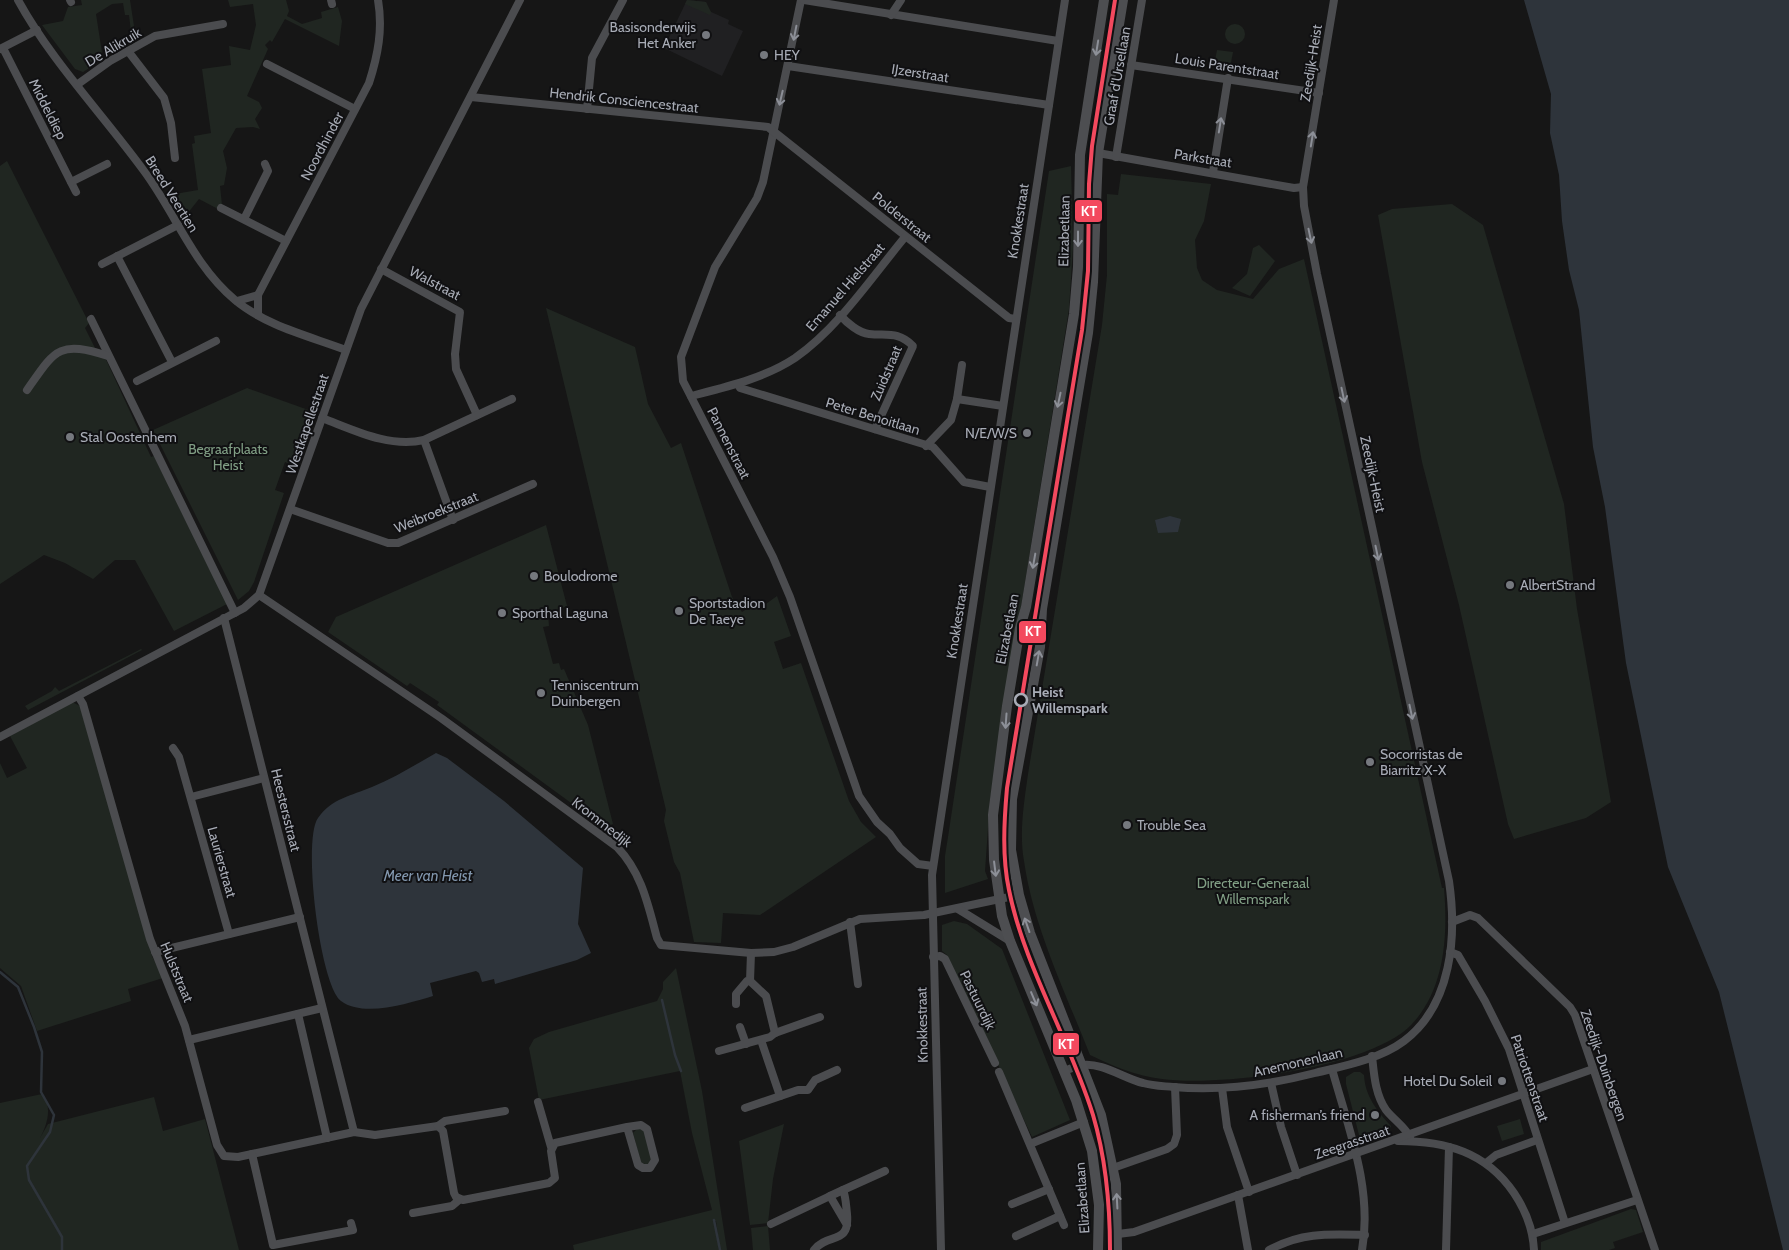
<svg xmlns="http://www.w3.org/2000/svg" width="1789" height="1250" viewBox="0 0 1789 1250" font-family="Cabin,sans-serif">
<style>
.built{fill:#202022}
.green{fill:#202621}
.water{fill:#2e343b}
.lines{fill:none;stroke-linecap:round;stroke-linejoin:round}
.stream{stroke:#2e343b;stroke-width:2.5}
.minor{stroke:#4b4c4f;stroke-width:8}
.major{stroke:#4d4e51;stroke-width:10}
.tram-1-casing{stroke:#101012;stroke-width:8}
.tram-1{stroke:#f3495e;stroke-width:4}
.oneway{stroke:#8c8f97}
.oneway2{stroke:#8d9098}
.poi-dot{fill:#75787e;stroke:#101012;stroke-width:2}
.stop-dot{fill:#101012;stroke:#a8acb6;stroke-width:2.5}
.labels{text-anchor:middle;stroke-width:4;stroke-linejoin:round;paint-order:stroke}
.poi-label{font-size:14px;fill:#a8acb6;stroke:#101012;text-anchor:start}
.street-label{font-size:14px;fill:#a8acb6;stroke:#101012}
.park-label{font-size:14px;fill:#819f85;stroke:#101012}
.stop-label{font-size:14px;font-weight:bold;fill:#a8acb6;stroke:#101012;text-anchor:start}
.water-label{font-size:15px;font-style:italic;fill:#8297ae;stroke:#101012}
.line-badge{stroke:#101012;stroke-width:2}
.badge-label{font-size:14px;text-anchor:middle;font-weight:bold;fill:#fff}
</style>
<rect width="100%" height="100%" fill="#161616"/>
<!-- built -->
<polygon class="built" points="687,0 706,2 709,11 729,20 728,24 743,31 722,76 664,48"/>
<!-- green -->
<g class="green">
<polygon points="81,0 130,0 136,39 132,40 129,15 125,15 123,3 112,4 96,14 103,59 83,72 75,69 42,25 63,21 68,7 82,5"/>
<polygon points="228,0 286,0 289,11 287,16 302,24 322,18 321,12 338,7 342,21 339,46 285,19 272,42 270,40 265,45 268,49 247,96 259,102 262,108 255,119 260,129 253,127 236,128 223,151 227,168 224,185 220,186 222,205 218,209 199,199 183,219 169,195 198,190 192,144 195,143 194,136 211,133 202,69 231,65 229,46 250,50 256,25 253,4 230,7"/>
<polygon points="687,0 706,2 711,12 710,15 685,4"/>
<circle cx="1235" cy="34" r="10"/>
<polygon points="1217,50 1233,52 1230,68 1214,66"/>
<polygon points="7,161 89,323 85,328 95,348 102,351 151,457 154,456 227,604 174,631 135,560 115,560 93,579 65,563 44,555 0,584 0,166"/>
<polygon points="1071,166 1073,247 1069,309 990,800 985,871 988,879 945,893 945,856 948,837 1049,171"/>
<path d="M1121 174 1211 184 1204 221 1195 240 1197 268 1202 280 1217 290 1253 299 1279 269 1304 259 1442 888H1444C1448 935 1445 989 1412 1024 1371 1068 1220 1087 1162 1079 1136 1076 1113 1066 1090 1055 1065 991 1034 929 1024 861 1019 833 1024 803 1028 774L1102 325 1107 275V194L1118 195Z"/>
<polygon points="1452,204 1483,225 1564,504 1577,609 1611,802 1586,818 1514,839 1508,824 1459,605 1422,462 1378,215 1392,209"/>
<polygon points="1259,245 1275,261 1250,296 1232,288 1247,274 1253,248"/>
<polygon points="546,308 635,347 648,404 671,448 681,443 732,597 742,612 755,604 759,609 777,596 791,636 774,642 783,669 801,663 849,801 861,822 876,837 760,915 723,913 721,943 694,942 680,873 674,862 664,821 666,810"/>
<polygon points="247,388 314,412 294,465 285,462 275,490 284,493 254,582 249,591 238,600 153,430"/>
<polygon points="546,525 567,606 548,614 549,626 543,627 553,664 559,663 561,670 564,669 588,725 613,824 604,827 437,705 439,702 410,683 407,686 328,632 336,617"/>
<polygon points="141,649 142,650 28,710 25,706 52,691 55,687 59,691"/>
<polygon points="72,702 80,706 152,956 163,978 128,989 131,1001 37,1031 21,986 0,968 0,763 7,778 27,768 10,736"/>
<polygon points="954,921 967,924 1002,949 1070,1120 1032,1137 947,955 942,951 942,925"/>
<polygon points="676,968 702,1091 727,1250 720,1250 716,1221 714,1221 719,1250 574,1250 573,1245 712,1210 692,1133 680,1071 539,1100 529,1048 534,1039 549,1032 657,1001 663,989 663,982"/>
<path d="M1354 1072H1360L1364 1075C1365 1096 1377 1111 1391 1126L1390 1131 1364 1141 1359 1135 1346 1084V1077Z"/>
<path d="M42 1094C53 1107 47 1125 40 1138L48 1124 154 1097 163 1131 205 1119 239 1250H0V1103Z"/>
<polygon points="1520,1119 1524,1134 1502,1141 1497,1126"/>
<polygon points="784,1124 773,1179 768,1223 750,1225 739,1141"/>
<polygon points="638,1128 644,1130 652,1160 648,1165 641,1163 633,1133"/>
<polygon points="1631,1209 1636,1210 1643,1232 1613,1242 1615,1248 1609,1250 1541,1250 1541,1242"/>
<polygon points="768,1226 770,1250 753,1250 751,1228"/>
</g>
<!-- water -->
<g class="water">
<polygon points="1524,0 1789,0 1789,1250 1783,1250 1719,992 1668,867 1626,663 1605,507 1593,447 1579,310 1569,270 1562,221 1559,175 1550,133 1551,94"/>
<polygon points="1170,516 1181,519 1178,532 1158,533 1155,520"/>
<path d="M436 753 447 758 504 801 583 868 578 924 591 953 577 960 495 984 494 979 482 982 479 973 476 971 430 983 433 996C409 1003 364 1018 341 1001 320 985 302 840 318 818 332 798 351 796 372 787 394 778 415 765 436 753Z"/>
</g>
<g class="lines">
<!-- stream -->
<g class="stream">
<polyline points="0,972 18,987 34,1027 42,1052 41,1092 54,1115 50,1132 27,1166 29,1180 62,1237 62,1250"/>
<polyline points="662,1000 675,1055 681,1071"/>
<polyline points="714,1220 720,1250"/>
</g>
<!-- minor -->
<g class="minor">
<path d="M18 0C50 59 104 116 144 171 176 214 193 265 235 300 266 326 309 336 346 350"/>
<polyline points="70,0 71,2"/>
<polyline points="331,0 332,4"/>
<polyline points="801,0 763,182 757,198 715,267 681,357 683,381 773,557 790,597 859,796 877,822 890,834 900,848 918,864 933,866"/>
<polyline points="804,0 1058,41"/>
<polyline points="891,15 901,0"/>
<polyline points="3,48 76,192"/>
<polyline points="0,49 37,30"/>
<polyline points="128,51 164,98 171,123 175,158"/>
<polyline points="267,64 355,109"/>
<polyline points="1131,65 1319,93"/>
<polyline points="788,66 1049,105"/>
<polyline points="78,84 110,61 155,36 223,24"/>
<polyline points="471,97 768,127 1009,318 1016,319"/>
<polyline points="587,109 592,58 623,0"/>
<polyline points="1098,153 1294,188 1303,187"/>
<polyline points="1116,157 1142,0"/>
<polyline points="1213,172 1228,78"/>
<polyline points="71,182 107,164"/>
<polyline points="221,208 286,241"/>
<polyline points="244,219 268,171 265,164"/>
<polyline points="117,256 172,362"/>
<polyline points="102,264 178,225"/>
<polyline points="381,269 460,312 455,354 456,369 477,415"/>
<polyline points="237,301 258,295"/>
<path d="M258 315V295L369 83C378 55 383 29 378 0"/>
<path d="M840 315C847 323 859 333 869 334 887 336 898 331 913 346L875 429"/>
<polyline points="91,319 235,613"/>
<polyline points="137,381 216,341"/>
<polyline points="738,384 740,388 933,447 964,482 990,487"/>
<path d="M27 390C55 350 58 340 108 356"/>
<path d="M691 396C726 387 765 378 795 358 839 327 871 278 905 237"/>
<polyline points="957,399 1003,406"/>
<path d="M322 418C354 430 389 448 424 440L512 399"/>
<polyline points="424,440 453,520"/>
<polyline points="926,446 951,420 957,399 962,365"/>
<polyline points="290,509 388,543 398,543 533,484"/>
<path d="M259 595 441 718 617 847C642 873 648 905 657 938L661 945 751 953 774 952 793 947 860 919 924 915 1019 895"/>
<polyline points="224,618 354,1132"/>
<polyline points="78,696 83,704 150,939 185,1026 217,1145 224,1156 238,1157 354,1132 375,1135 438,1126 443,1131 454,1193 456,1197 463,1200 549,1183 555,1178 551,1151 555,1143 627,1127 638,1165 643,1168 650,1168 655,1160 647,1129 641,1125 627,1127"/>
<polyline points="0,737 244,608 259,595 361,309 520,0"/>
<polyline points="173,748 179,757 229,934"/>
<polyline points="191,797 264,778"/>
<polyline points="958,909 1010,941"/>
<polyline points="850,922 858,984"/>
<polyline points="1452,922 1470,915 1478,918 1570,1007 1575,1015 1655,1250"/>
<polyline points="155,952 300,917"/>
<polyline points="1450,952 1458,955 1485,1001 1509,1049 1565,1223"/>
<polyline points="933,957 940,956 945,959 995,1063"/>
<polyline points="750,981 766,996 775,1033"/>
<polyline points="736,1004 736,994 747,981 750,981 751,953"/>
<polyline points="298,1014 327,1138"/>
<polyline points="740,1027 746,1044"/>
<polyline points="189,1040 322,1008"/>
<polyline points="761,1040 780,1096"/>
<polyline points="719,1051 770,1037 775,1033 820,1017"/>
<path d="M1372 1056C1374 1074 1375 1094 1386 1110 1394 1120 1404 1126 1410 1137"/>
<path d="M1332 1069C1348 1127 1373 1189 1362 1250"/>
<path d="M1064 1071C1070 1069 1076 1066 1082 1065 1102 1062 1125 1079 1143 1083 1153 1086 1163 1086 1173 1087 1221 1091 1269 1085 1315 1073 1344 1066 1380 1059 1404 1041 1452 1005 1457 936 1449 881L1317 274 1304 206 1303 187 1334 0"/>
<polyline points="999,1072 1064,1225"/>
<polyline points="1271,1083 1281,1127 1297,1175"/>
<polyline points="1222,1088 1227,1127 1249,1192"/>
<polyline points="538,1102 551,1147"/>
<polyline points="745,1108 798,1090 808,1090 815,1080 837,1070"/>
<polyline points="438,1126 445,1121 505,1111"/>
<path d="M1398 1141C1446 1141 1486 1152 1514 1193 1526 1211 1533 1228 1534 1250"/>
<polyline points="1030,1144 1084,1122"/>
<polyline points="252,1154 273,1245 353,1230 351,1223"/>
<polyline points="1486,1163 1496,1155 1537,1140"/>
<polyline points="1113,1168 1167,1149 1174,1144 1177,1135 1175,1087"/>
<polyline points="843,1190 885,1171"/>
<polyline points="1238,1195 1248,1250"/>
<polyline points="1012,1204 1049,1189"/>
<polyline points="413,1213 452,1206 459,1200"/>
<polyline points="771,1224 830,1196"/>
<polyline points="1118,1234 1134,1232 1593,1069"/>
<polyline points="1533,1234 1637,1200"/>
<polyline points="1016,1236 1060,1216"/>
<path d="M814 1250C828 1232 850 1246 847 1214 846 1206 846 1197 843 1190L830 1196 847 1225"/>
<polyline points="941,1250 932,875 1065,0"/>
<path d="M1269 1250C1302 1232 1329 1234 1365 1235"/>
<polyline points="1446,1250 1449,1147"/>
</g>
<!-- major -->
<g class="major">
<polyline points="1098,1250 1099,1205 1092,1151 1076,1100 1010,941 1002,916 994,860 993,815 1007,706 1020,628 1026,607 1074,314 1078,267 1080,155 1104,0"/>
<polyline points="1117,1250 1116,1184 1101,1115 1030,933 1019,895 1011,850 1012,799 1040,647 1042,609 1088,333 1093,282 1098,153 1123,0"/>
</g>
<!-- tram-1 casing -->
<g class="tram-1-casing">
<path id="tram-1" d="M1110 1250C1110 1204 1106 1159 1093 1115 1070 1040 1024 966 1009 890 1002 857 1004 822 1007 788L1082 330 1088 271 1089 184 1092 146 1115 0"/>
</g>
<!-- tram-1 -->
<use href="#tram-1" class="tram-1"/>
</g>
<!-- one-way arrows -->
<defs><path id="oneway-shaft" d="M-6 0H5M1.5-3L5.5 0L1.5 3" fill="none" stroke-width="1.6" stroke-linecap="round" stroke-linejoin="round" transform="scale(1.25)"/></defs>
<g class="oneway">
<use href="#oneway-shaft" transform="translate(795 33) rotate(101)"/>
<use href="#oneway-shaft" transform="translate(781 98) rotate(103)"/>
<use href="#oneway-shaft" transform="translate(1220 125) rotate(-81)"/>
<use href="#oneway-shaft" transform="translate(1312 139) rotate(-81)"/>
<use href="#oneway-shaft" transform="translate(1310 236) rotate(78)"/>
<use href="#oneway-shaft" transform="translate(1343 395) rotate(78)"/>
<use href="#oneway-shaft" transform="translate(1377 553) rotate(78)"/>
<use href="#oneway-shaft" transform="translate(1411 712) rotate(78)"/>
</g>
<g class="oneway2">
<use href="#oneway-shaft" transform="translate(1097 48) rotate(99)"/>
<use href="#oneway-shaft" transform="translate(1078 239) rotate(90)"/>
<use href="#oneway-shaft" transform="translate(1059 400) rotate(102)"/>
<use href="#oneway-shaft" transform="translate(1034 561) rotate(100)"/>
<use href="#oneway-shaft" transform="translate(1038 658) rotate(-80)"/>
<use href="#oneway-shaft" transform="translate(1006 721) rotate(94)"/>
<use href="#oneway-shaft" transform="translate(995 869) rotate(83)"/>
<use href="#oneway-shaft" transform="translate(1027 925) rotate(-109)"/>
<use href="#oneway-shaft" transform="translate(1034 999) rotate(67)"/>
<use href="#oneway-shaft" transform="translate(1117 1201) rotate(-93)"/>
</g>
<!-- markers -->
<g class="poi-dot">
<circle cx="706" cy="35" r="5"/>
<circle cx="764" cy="55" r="5"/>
<circle cx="1027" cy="433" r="5"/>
<circle cx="70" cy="437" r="5"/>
<circle cx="534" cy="576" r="5"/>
<circle cx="1510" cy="585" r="5"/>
<circle cx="679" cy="611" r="5"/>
<circle cx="502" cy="613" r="5"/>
<circle cx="541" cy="693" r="5"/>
<circle cx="1370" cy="762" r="5"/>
<circle cx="1127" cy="825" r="5"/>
<circle cx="1502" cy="1081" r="5"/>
<circle cx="1375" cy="1115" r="5"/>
</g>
<circle class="stop-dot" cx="1021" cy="700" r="6"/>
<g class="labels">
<!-- poi labels -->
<g class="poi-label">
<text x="696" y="32" text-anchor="end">Basisonderwijs<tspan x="696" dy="16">Het Anker</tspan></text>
<text x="774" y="60">HEY</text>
<text x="1017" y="438" text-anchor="end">N/E/W/S</text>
<text x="80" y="442">Stal Oostenhem</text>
<text x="544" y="581">Boulodrome</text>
<text x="1520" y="590">AlbertStrand</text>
<text x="689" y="608">Sportstadion<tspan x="689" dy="16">De Taeye</tspan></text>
<text x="512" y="618">Sporthal Laguna</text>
<text x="551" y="690">Tenniscentrum<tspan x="551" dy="16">Duinbergen</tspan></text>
<text x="1380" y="759">Socorristas de<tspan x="1380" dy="16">Biarritz X-X</tspan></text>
<text x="1137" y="830">Trouble Sea</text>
<text x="1492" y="1086" text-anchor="end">Hotel Du Soleil</text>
<text x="1365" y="1120" text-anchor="end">A fisherman’s friend</text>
</g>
<!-- street labels -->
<g class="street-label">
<text transform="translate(113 47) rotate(-31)" y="5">De Alikruik</text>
<text transform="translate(1311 63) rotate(-81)" y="5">Zeedijk-Heist</text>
<text transform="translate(1227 66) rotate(9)" y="5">Louis Parentstraat</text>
<text transform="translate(920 73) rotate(9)" y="5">IJzerstraat</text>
<text transform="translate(1117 76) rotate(-80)" y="5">Graaf d'Ursellaan</text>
<text transform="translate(624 100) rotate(6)" y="5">Hendrik Consciencestraat</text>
<text transform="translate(48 109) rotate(63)" y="5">Middeldiep</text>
<text transform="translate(322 146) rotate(-62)" y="5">Noordhinder</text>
<text transform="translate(1203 158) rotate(9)" y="5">Parkstraat</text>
<text transform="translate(172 194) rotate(58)" y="5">Breed Veertien</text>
<text transform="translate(902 217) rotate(39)" y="5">Polderstraat</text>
<text transform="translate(1018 221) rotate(-81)" y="5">Knokkestraat</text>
<text transform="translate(1064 231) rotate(-89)" y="5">Elizabetlaan</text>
<text transform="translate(435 283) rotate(28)" y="5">Walstraat</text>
<text transform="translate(845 287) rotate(-49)" y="5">Emanuel Hielstraat</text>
<text transform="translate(886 373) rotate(-67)" y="5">Zuidstraat</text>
<text transform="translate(873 416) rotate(17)" y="5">Peter Benoitlaan</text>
<text transform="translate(307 424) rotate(-71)" y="5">Westkapellestraat</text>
<text transform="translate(729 443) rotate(63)" y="5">Pannenstraat</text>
<text transform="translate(1373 474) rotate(78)" y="5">Zeedijk-Heist</text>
<text transform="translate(436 512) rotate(-22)" y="5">Weibroekstraat</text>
<text transform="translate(957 621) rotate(-81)" y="5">Knokkestraat</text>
<text transform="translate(1007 629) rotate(-79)" y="5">Elizabetlaan</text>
<text transform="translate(286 810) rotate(76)" y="5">Heestersstraat</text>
<text transform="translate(602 822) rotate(38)" y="5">Krommedijk</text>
<text transform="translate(222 862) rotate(74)" y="5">Laurierstraat</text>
<text transform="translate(177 972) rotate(67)" y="5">Hulststraat</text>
<text transform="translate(978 1000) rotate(64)" y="5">Pastuurdijk</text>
<text transform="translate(922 1025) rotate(-91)" y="5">Knokkestraat</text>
<text transform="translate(1298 1062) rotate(-13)" y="5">Anemonenlaan</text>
<text transform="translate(1604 1065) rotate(71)" y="5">Zeedijk-Duinbergen</text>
<text transform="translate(1530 1078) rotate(71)" y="5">Patriottenstraat</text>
<text transform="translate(1352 1142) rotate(-19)" y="5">Zeegrasstraat</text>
<text transform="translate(1082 1198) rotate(-94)" y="5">Elizabetlaan</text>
</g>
<!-- park labels -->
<g class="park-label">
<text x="228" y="454">Begraafplaats<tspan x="228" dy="16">Heist</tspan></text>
<text x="1253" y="888">Directeur-Generaal<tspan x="1253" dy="16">Willemspark</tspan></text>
</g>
<!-- stop labels -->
<g class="stop-label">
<text x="1032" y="697">Heist<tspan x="1032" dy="16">Willemspark</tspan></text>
</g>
<!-- water labels -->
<g class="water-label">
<text x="428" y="881">Meer van Heist</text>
</g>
</g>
<g class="line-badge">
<rect x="1074" y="199" width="29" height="24" rx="5" fill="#f3495e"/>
<rect x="1018" y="620" width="29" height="24" rx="5" fill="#f3495e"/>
<rect x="1052" y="1032" width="28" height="24" rx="5" fill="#f3495e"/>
</g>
<g class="badge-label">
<text x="1089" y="216">KT</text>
<text x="1033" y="636">KT</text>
<text x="1066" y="1049">KT</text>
</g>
</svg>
